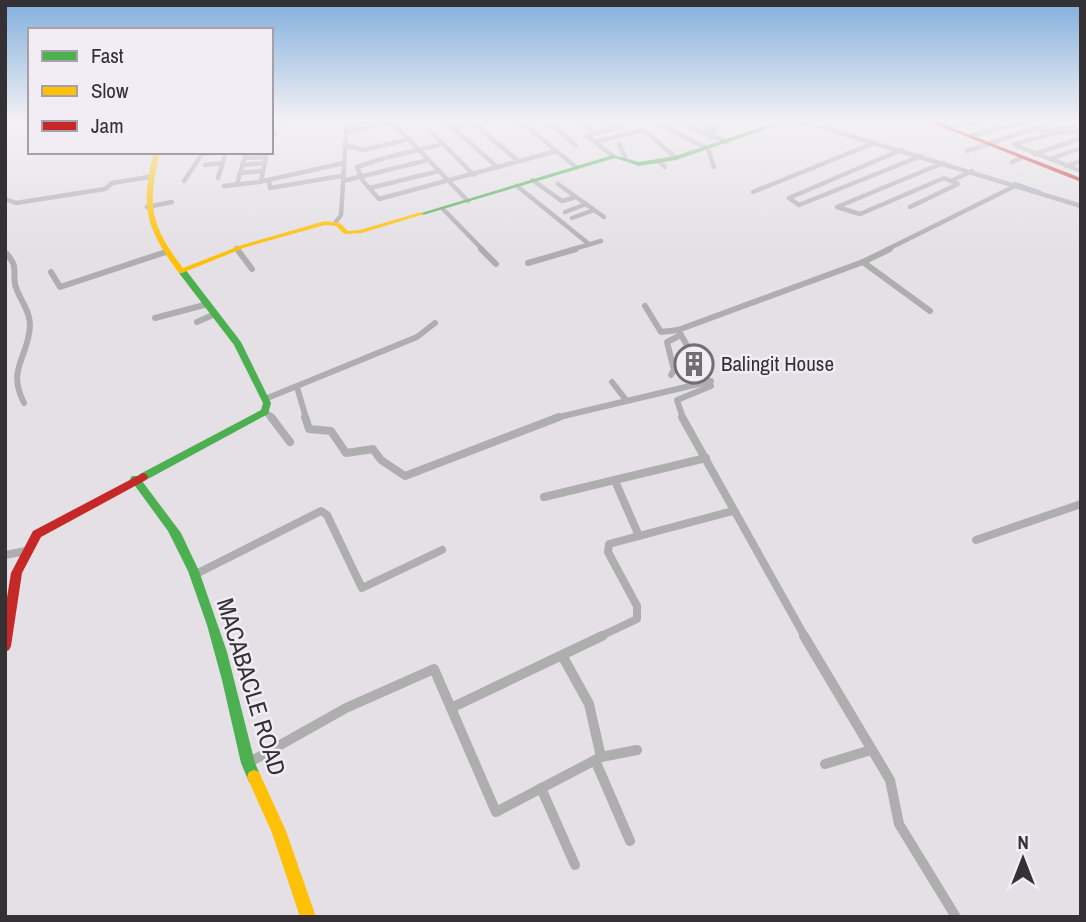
<svg xmlns="http://www.w3.org/2000/svg" width="1086" height="922" viewBox="0 0 1086 922" font-family="'Archivo Narrow',sans-serif">
<style>
.lines{fill:none;stroke-linecap:round;stroke-linejoin:round}
.stream{stroke:#89a7cc;stroke-width:2}
.street-far3{stroke:#afaeaf;stroke-width:4.5}
.street-far2{stroke:#afaeaf;stroke-width:6}
.street-far1{stroke:#afaeaf;stroke-width:8}
.street{stroke:#afaeaf;stroke-width:10}
.fast{fill:#4caf50;fill-rule:evenodd}
.slow{fill:#ffc107;fill-rule:evenodd}
.jam{fill:#c62828;fill-rule:evenodd}
.labels{text-anchor:middle;stroke-width:5;stroke-linejoin:round;paint-order:stroke}
.poi-label{font-size:21px;fill:#333134;stroke:#f2ecf5;text-anchor:start}
.near-street-label{font-size:24px;fill:#333134;stroke:#f2ecf5}
</style>
<rect width="100%" height="100%" fill="#e4e0e6"/>
<g class="lines">
<!-- stream -->
<polyline class="stream" points="1015,183 1041,192"/>
<!-- street-far3 -->
<g class="street-far3">
<polyline points="391,121 468,201"/>
<polyline points="520,121 576,167"/>
<polyline points="577,121 594,133"/>
<polyline points="603,121 612,127"/>
<polyline points="676,121 727,142"/>
<polyline points="695,121 715,131 710,137"/>
<polyline points="801,121 1081,206"/>
<polyline points="934,121 949,128 977,121"/>
<polyline points="271,122 279,121"/>
<polyline points="447,122 497,167"/>
<polyline points="472,122 518,161"/>
<polyline points="659,124 708,149 714,167"/>
<polyline points="347,126 368,121"/>
<polyline points="554,127 576,145"/>
<polyline points="1037,129 1044,131 1081,124"/>
<polyline points="430,131 474,175"/>
<polyline points="348,132 393,121"/>
<polyline points="271,135 275,134"/>
<polyline points="971,136 1022,122"/>
<polyline points="595,142 644,130 676,158"/>
<polyline points="619,144 625,157"/>
<polyline points="1015,144 1055,133 1081,131"/>
<polyline points="345,145 363,150 410,139"/>
<polyline points="1015,145 1081,171"/>
<polyline points="901,150 789,198 799,205 921,156"/>
<polyline points="967,151 1041,126"/>
<polyline points="200,154 226,152"/>
<polyline points="1035,154 1081,138"/>
<polyline points="613,156 587,136 622,126 619,121"/>
<polyline points="388,157 443,144"/>
<polyline points="244,158 266,157"/>
<polyline points="384,158 357,167 363,181 379,199 557,151"/>
<polyline points="1050,159 1081,148"/>
<polyline points="658,161 665,167"/>
<polyline points="1012,162 1021,158"/>
<polyline points="943,163 837,207 860,214 944,178 951,181 972,171"/>
<polyline points="205,165 223,163"/>
<polyline points="242,165 265,163"/>
<polyline points="1066,166 1081,161"/>
<polyline points="240,173 263,171"/>
<polyline points="218,178 226,152"/>
<polyline points="269,180 270,188 341,176"/>
<polyline points="532,180 562,201 576,197"/>
<polyline points="184,181 202,154"/>
<polyline points="261,181 267,152"/>
<polyline points="343,181 428,160"/>
<polyline points="237,184 246,152"/>
<polyline points="558,184 604,217"/>
<polyline points="224,186 259,182 344,163"/>
<polyline points="517,186 589,244"/>
<polyline points="370,188 439,171"/>
<polyline points="753,192 874,143"/>
<polyline points="5,199 16,203 105,189 112,183 149,177"/>
<polyline points="147,207 172,202"/>
<polyline points="910,207 958,184 951,181"/>
<polyline points="443,209 483,250"/>
<polyline points="565,212 586,204"/>
<polyline points="572,218 594,210"/>
<polyline points="335,223 341,215 347,121"/>
<polyline points="570,250 601,241"/>
<polyline points="886,250 1017,185"/>
</g>
<!-- street-far2 -->
<g class="street-far2">
<polyline points="237,249 252,269"/>
<polyline points="481,249 496,264"/>
<path d="M7 254C18 268 13 268 15 284 18 298 30 309 30 325 29 358 6 368 24 403"/>
<polyline points="863,262 930,311"/>
<polyline points="528,263 576,249"/>
<polyline points="51,272 60,287 166,252"/>
<polyline points="645,306 661,332 678,330"/>
<polyline points="155,318 208,304"/>
<polyline points="197,322 215,314"/>
<polyline points="671,375 674,370 667,342 681,335"/>
<polyline points="612,382 626,400"/>
<polyline points="297,387 306,418"/>
<polyline points="265,399 417,337 435,323"/>
<polyline points="265,412 273,418"/>
<polyline points="555,418 711,381"/>
<polyline points="683,418 677,400 711,386 678,330 863,262 890,249"/>
</g>
<!-- street-far1 -->
<g class="street-far1">
<polyline points="271,417 290,442"/>
<polyline points="305,417 309,429 331,431 346,453 373,449 381,460 405,476 559,417"/>
<polyline points="682,417 805,637"/>
<polyline points="615,481 639,536"/>
<polyline points="544,497 706,458"/>
<polyline points="976,540 1081,504"/>
<polyline points="5,555 26,551"/>
<polyline points="194,575 321,511 327,515 362,588 442,550"/>
<polyline points="599,637 637,619 637,606 608,552 609,544 733,511"/>
</g>
<!-- street -->
<g class="street">
<polyline points="804,636 890,780 899,824 956,917"/>
<polyline points="563,657 589,704 601,757"/>
<polyline points="451,708 602,636"/>
<polyline points="595,760 630,841"/>
<polyline points="248,763 346,708 434,669 496,812 601,757 637,750"/>
<polyline points="825,764 871,750"/>
<polyline points="541,788 575,865"/>
</g>
<!-- fast -->
<g class="fast">
<polygon points="781,121 789,121 676,160 639,166 615,158 423,215 418,214 613,155 639,162 675,156"/>
<polygon points="179,269 185,269 241,342 271,403 268,414 146,480 142,481 181,533 199,571 227,652 255,763 261,777 259,782 254,784 249,782 241,763 222,680 207,625 188,571 168,531 130,479 132,476 138,476 140,474 261,410 263,403 234,345 179,273"/>
</g>
<!-- slow -->
<g class="slow">
<path d="M154 152H160C147 205 150 225 183 268L242 245 325 221 340 223 348 231 360 230 421 212 424 214 362 233 344 234 336 226 325 225 246 247 182 273H179C145 227 140 208 154 152Z"/>
<polygon points="254,770 259,772 286,831 316,917 300,917 272,833 247,777 249,772"/>
</g>
<!-- jam -->
<g class="jam">
<polygon points="927,121 934,121 1081,178 1081,182"/>
<polygon points="143,473 146,474 148,477 146,480 41,537 22,573 11,646 9,650 5,652 5,610 11,573 33,531"/>
</g>
</g>
<!-- sky -->
<linearGradient id="sky" x2="0" y2="1"><stop stop-color="#82afdd"/><stop offset="0.48" stop-color="#f3f1f4"/><stop offset="1" stop-color="#f3f1f4" stop-opacity="0"/></linearGradient>
<rect width="1086" height="250" fill="url(#sky)"/>
<!-- icons -->
<defs>
<g id="building-ring" transform="scale(2.0125)"><circle r="9.5" fill="#f2ecf5" stroke="#716e72" stroke-width="1.5"/><path d="M-4-6H4V6H1V3H-1V6H-4ZM-2.5-4.3h1.7v1.8h-1.7ZM.8-4.3h1.7v1.8H.8ZM-2.5-1h1.7V.8h-1.7ZM.8-1h1.7V.8H.8Z" fill="#716e72"/></g>
</defs>
<g fill-rule="evenodd">
<use href="#building-ring" x="694" y="364"/>
</g>
<g class="labels">
<!-- poi labels -->
<g class="poi-label">
<text x="721" y="371">Balingit House</text>
</g>
<!-- near-street labels -->
<g class="near-street-label">
<text transform="translate(251 687) rotate(73)" y="8">MACABACLE ROAD</text>
</g>
</g>
<!-- border -->
<rect width="1086" height="922" fill="none" stroke="#333134" stroke-width="14"/>
<!-- legend -->
<rect x="28" y="28" width="245" height="126" fill="#f2ecf5" stroke="#a6a1a8" stroke-width="2"/>
<rect x="42" y="51" width="35" height="10" fill="#4caf50" stroke="#a6a1a8" stroke-width="2"/>
<text x="91" y="63" font-size="21" fill="#333134">Fast</text>
<rect x="42" y="86" width="35" height="10" fill="#ffc107" stroke="#a6a1a8" stroke-width="2"/>
<text x="91" y="98" font-size="21" fill="#333134">Slow</text>
<rect x="42" y="121" width="35" height="10" fill="#c62828" stroke="#a6a1a8" stroke-width="2"/>
<text x="91" y="133" font-size="21" fill="#333134">Jam</text>
<!-- north arrow -->
<g transform="translate(1023 859)" stroke="#f2ecf5" stroke-width="5" paint-order="stroke">
<path d="M0-5L12 26L0 18L-12 26Z" fill="#333134"/>
<text y="-10" font-size="19" font-weight="bold" text-anchor="middle" fill="#333134">N</text>
</g>
</svg>
